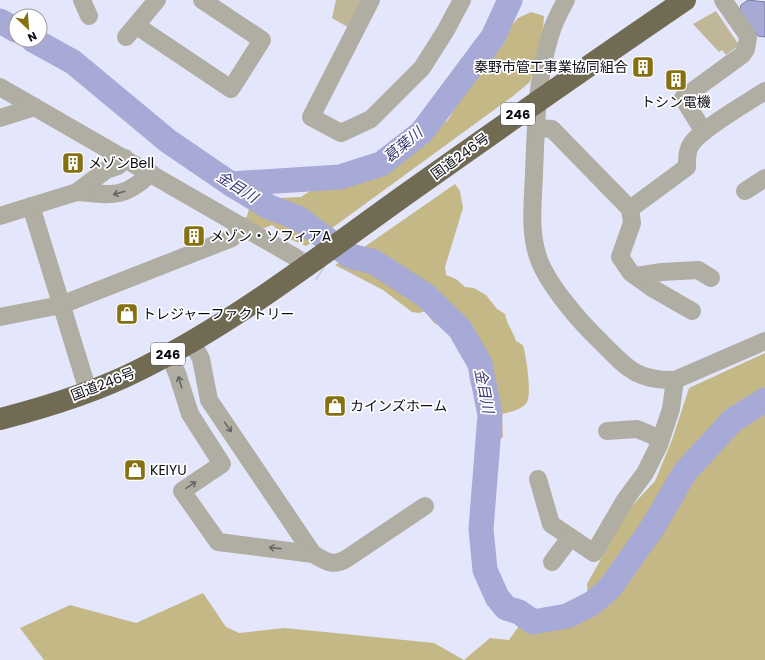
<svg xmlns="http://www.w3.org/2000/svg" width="765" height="660" viewBox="0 0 765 660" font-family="Poppins,'Noto Sans JP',sans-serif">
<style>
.green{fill:#bfb797}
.forest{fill:#c4b887}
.water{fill:#a7a9d7;stroke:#787a9c}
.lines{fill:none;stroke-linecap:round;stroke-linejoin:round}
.river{stroke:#a7a9d7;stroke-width:25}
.minor-tunnel{stroke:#c3c5d9;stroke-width:18;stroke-dasharray:18 9;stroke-linecap:butt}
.minor{stroke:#b0aea2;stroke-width:18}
.highway{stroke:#716b53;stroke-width:22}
.oneway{stroke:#666562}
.labels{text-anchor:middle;stroke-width:3.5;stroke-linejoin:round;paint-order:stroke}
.shield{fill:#fff;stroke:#54545a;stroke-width:1}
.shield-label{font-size:13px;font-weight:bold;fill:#0b0b14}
.poi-label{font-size:14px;fill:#0b0b14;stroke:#fff;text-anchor:start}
.street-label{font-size:14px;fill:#0b0b14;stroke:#fff}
.water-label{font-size:15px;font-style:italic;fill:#3a3872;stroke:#fff}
</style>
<rect width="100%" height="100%" fill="#e4e6fc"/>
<!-- green -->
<g class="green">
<polygon points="336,0 366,0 351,29 332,18"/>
<polygon points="716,11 739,45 726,55 722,50 719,52 693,24"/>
</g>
<!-- forest -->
<g class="forest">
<polygon points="531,12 544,16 543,31 530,82 513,96 317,239 306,246 292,240 272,225 265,228 252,228 246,219 250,206 260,199 301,197 310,191 359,182 390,167 448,120 472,77 490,51 518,18"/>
<path d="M455 184 460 191 463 208 445 267 446 275 456 279 465 287 474 288 486 295 497 309 505 314C507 325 513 331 516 341L523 345C526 355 532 393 527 402 522 410 510 412 502 414L503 437 490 446 474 391C469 381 468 373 470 361L444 328 434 323 425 311 419 313 412 312 383 290 335 265 360 250Z"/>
<polygon points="765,353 765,660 44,660 20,628 70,605 136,623 203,593 226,627 239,633 285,628 434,643 464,660 490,638 509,640 530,610 552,611 588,596 587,584 628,510 655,481 672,440 689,388"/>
</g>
<!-- water -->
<polygon class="water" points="748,0 765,2 765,37 758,36 740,10 741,5"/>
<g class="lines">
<!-- river -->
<g class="river">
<polyline points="0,21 16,30"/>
<polyline points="33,40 73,62 168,141 231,184 269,207 298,218 350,256 374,262 425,295 460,329 480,364 490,415 481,529 485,570 497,597 506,608 519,612 533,622 567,616 591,604 609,589 653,527 685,472 733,420 765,400"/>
<polyline points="231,184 340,177 381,164 422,132 493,37 510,0"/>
</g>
<!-- minor-tunnel -->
<polyline class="minor-tunnel" points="297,258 321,273"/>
<!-- minor -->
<g class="minor">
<polyline points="82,0 89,16"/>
<polyline points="371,0 311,117 341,133 371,119 422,68 446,30 462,0"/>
<path d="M566 0C560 11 554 22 551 33 536 78 536 127 534 174 533 202 529 230 538 257 547 284 580 322 601 342 626 367 636 381 675 380L765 341"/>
<polyline points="137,26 231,89 262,40 202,0"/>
<polyline points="126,37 157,0"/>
<polyline points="0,87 295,257"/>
<polyline points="0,118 35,107"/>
<polyline points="536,128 552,129 630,209 632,223 620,257 631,273 652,288 692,311"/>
<polyline points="704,132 683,98 742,55 746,49 748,38 746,33 723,0"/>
<polyline points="745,191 765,178"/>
<path d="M77 192C112 195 124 199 151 173"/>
<polyline points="31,206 88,391"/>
<path d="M630 209 687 167C687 158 687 150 692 143 704 127 747 103 765 91"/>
<polyline points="0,216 77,192 106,170 118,166 125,158"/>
<polyline points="636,276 662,272 698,270 711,278"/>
<polyline points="0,317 61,305 232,238 243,226"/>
<polyline points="192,341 201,359 209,400 313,554"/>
<path d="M168 354 177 373 190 414 222 464 182 491 218 542 313 554C325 561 333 567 346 559L425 506"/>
<polyline points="607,431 637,429 661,439"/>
<polyline points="538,479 551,524 594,553 625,500 645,473 659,445 671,409 675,380"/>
<polyline points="552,562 570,538"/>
</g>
<!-- highway -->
<path class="highway" d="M0 419C47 407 98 391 141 369 234 323 321 255 405 195 498 129 591 64 685 0"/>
</g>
<!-- one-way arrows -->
<defs><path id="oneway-shaft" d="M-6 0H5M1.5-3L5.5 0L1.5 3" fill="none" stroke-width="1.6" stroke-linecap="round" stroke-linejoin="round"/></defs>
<g class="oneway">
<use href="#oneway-shaft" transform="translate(119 193) rotate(164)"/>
<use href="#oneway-shaft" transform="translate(180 382) rotate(-106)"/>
<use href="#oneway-shaft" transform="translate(228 427) rotate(55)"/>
<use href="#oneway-shaft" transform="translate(191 485) rotate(-34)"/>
<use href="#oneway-shaft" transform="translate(275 548) rotate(-173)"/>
</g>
<!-- icons -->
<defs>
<g id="building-square" transform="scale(1.15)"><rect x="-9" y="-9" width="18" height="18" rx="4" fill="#867112" stroke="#fff"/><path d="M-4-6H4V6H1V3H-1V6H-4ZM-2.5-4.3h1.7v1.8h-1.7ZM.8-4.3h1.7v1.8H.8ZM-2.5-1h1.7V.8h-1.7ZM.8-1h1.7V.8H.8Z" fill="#fff"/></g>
<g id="shop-square" transform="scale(1.15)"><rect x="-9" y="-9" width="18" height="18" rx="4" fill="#867112" stroke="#fff"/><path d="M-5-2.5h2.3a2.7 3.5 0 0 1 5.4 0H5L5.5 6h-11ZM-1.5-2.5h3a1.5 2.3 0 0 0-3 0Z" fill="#fff"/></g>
</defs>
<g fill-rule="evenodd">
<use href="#building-square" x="643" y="67"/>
<use href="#building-square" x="676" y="80"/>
<use href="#building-square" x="73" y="163"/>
<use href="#building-square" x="194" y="236"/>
<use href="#shop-square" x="127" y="314"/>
<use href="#shop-square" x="335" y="406"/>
<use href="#shop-square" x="135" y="470"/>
</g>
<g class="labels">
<!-- shield labels -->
<g class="shield">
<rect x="501" y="103" width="34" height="22" rx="3"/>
<rect x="151" y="343" width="34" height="22" rx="3"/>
</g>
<g class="shield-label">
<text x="518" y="119">246</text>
<text x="168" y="359">246</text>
</g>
<!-- poi labels -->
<g class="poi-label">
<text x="628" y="72" text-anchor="end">秦野市管工事業協同組合</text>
<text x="676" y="107" text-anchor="middle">トシン電機</text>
<text x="88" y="168">メゾンBell</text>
<text x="210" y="241">メゾン・ソフィアA</text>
<text x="142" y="319">トレジャーファクトリー</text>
<text x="350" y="411">カインズホーム</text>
<text x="150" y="475">KEIYU</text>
</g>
<!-- street labels -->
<g class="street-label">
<text transform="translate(460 156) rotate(-36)" y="5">国道246号</text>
<text transform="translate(103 384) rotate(-21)" y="5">国道246号</text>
</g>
<!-- water labels -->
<g class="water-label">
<text transform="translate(403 145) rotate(-40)" y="5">葛葉川</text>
<text transform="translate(237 187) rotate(32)" y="5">金目川</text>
<text transform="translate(484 391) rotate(79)" y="5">金目川</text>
</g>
</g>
<!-- north arrow -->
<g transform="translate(28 28) rotate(154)"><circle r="19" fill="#ffffff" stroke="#9d9da1"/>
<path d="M0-3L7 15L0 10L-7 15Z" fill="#867112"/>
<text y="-6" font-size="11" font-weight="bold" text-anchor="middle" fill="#0b0b14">N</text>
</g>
</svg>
